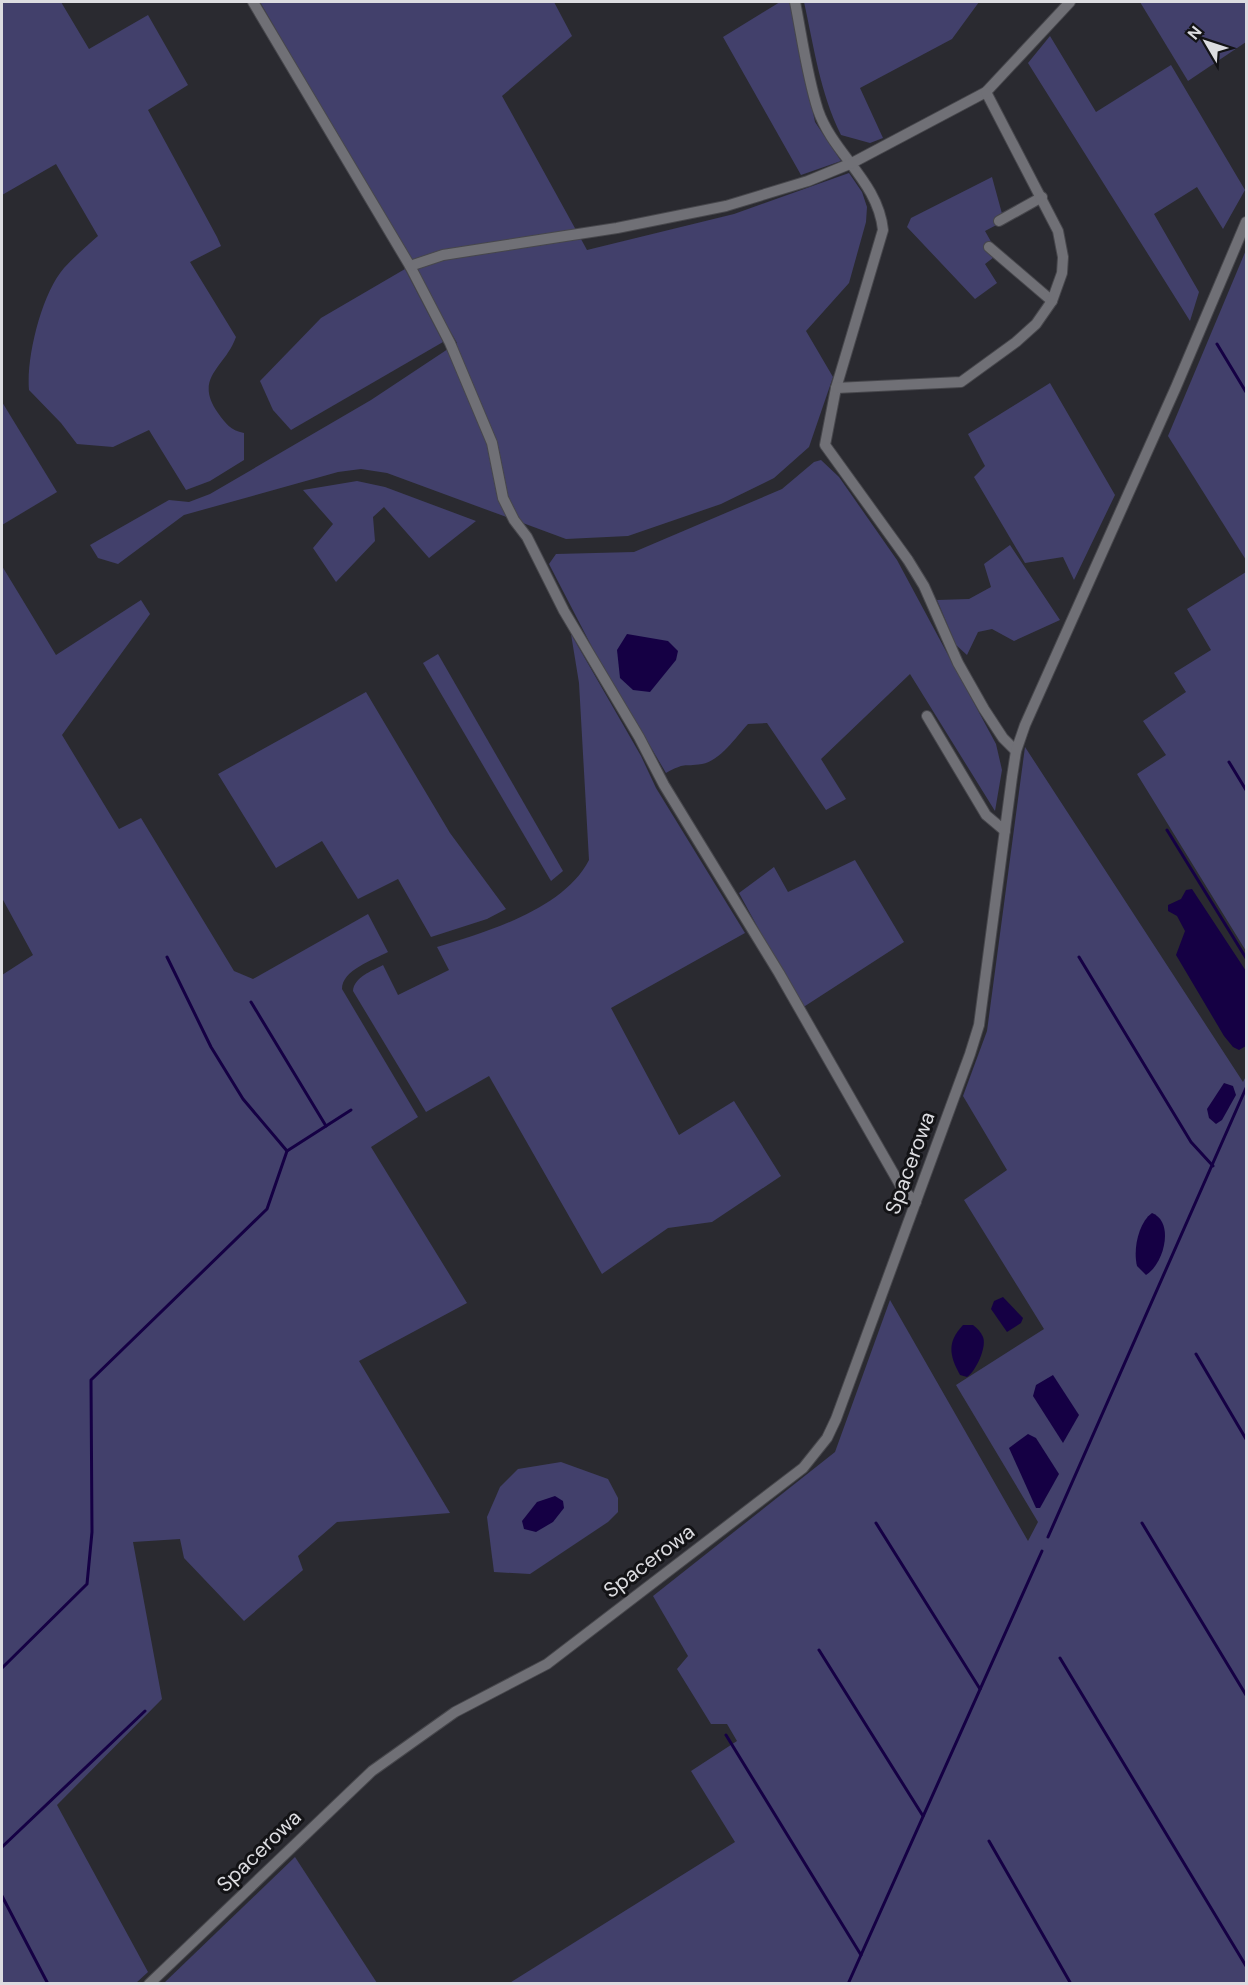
<svg xmlns="http://www.w3.org/2000/svg" width="1248" height="1985" viewBox="0 0 1248 1985" font-family="'DM Sans',sans-serif">
<style>
.green{fill:#42406b}
.water{fill:#150044}
.lines{fill:none;stroke-linecap:round;stroke-linejoin:round}
.stream{stroke:#150044;stroke-width:3}
.street-casing{stroke:#47474c;stroke-width:12}
.street{stroke:#707076;stroke-width:10}
.labels{text-anchor:middle;stroke-width:6;stroke-linejoin:round;paint-order:stroke}
.street-label{font-size:21px;fill:#dcdce0;stroke:#131316}
</style>
<rect width="100%" height="100%" fill="#2a2a30"/>
<!-- green -->
<g class="green">
<path d="M2 2H61L89 49 148 15 188 85 148 110 217 237 221 246 190 262 236 337C225 368 193 377 218 413 226 424 230 430 244 433V460L210 481 186 490 149 430 113 447 77 444 61 423 29 390C26 357 42 293 64 268 75 256 87 246 98 236L56 164 2 195Z"/>
<polygon points="260,2 554,2 572,36 502,96 587,250 734,214 849,173 862,192 867,207 866,222 849,283 806,331 833,377 809,447 774,478 721,504 628,536 566,539 387,473 361,469 338,472 184,515 118,564 98,558 90,545 169,500 189,502 210,494 371,400 457,343"/>
<polygon points="780,2 790,2 815,122 841,161 801,175 723,37"/>
<path d="M804 2H979L952 39 860 88 883 138 870 143 841 135C820 93 814 47 804 2Z"/>
<polygon points="1140,2 1246,2 1246,42 1188,81"/>
<polygon points="1050,36 1096,112 1171,65 1245,190 1223,229 1197,187 1154,214 1199,292 1190,321 1028,63"/>
<polygon points="992,177 1004,221 985,231 998,254 985,264 997,283 975,299 907,227 911,218"/>
<polygon points="1246,250 1246,560 1168,436"/>
<polygon points="405,269 443,342 291,430 273,410 260,381 321,318"/>
<polygon points="1050,383 1115,495 1074,580 1063,557 1025,563 974,477 985,466 968,434"/>
<polygon points="2,402 57,492 2,525"/>
<path d="M821 460 839 477 897 560 996 744 1002 770 995 811 910 674 821 759 846 799 826 810 767 723 748 724C736 737 720 761 702 764 682 767 686 762 666 773L593 649 549 564 556 554 634 552 782 489 814 462Z"/>
<polygon points="357,481 385,487 476,521 429,558 384,507 373,517 375,541 336,582 313,548 333,524 303,490"/>
<polygon points="1010,545 1060,620 1014,641 992,629 978,632 967,655 956,645 937,600 969,599 991,587 984,564"/>
<path d="M2 566 56 655 141 600 150 614 62 735 119 829 141 818 234 971 253 979 368 914 388 952C373 960 342 970 342 989L418 1117 371 1147 467 1303 359 1361 450 1513 337 1522 298 1556 303 1570 244 1621 184 1558 180 1539 133 1542 162 1699 57 1805 148 1972 136 1983H2V975L33 955 2 898Z"/>
<polygon points="1246,572 1246,571 1246,951 1137,774 1166,755 1143,721 1186,692 1174,673 1211,650 1187,609"/>
<path d="M571 634 641 756 656 788 745 933 611 1008 679 1135 734 1101 781 1176 712 1222 668 1228 602 1274 489 1076 426 1112 353 991C354 977 372 971 383 965L398 995 449 970 437 947C487 932 564 909 589 860L579 683Z"/>
<polygon points="438,654 563,871 551,881 423,663"/>
<polygon points="366,692 450,833 506,909 487,919 431,937 398,879 358,899 322,841 276,868 218,774"/>
<polygon points="1025,747 1243,1082 1246,1076 1246,1983 508,1984 735,1842 691,1771 737,1741 727,1724 711,1724 677,1669 688,1656 653,1596 835,1452 890,1300 1028,1541 1038,1522 956,1385 1044,1329 964,1200 1007,1170 963,1096 987,1031"/>
<polygon points="855,860 904,942 802,1008 739,893 774,867 788,892"/>
<polygon points="561,1462 608,1479 618,1498 618,1512 608,1522 530,1574 494,1572 487,1517 500,1487 518,1469"/>
<polygon points="295,1857 377,1983 164,1983"/>
</g>
<!-- water -->
<g class="water">
<polygon points="627,634 668,641 678,651 676,660 650,692 633,690 620,678 617,650"/>
<polygon points="1192,889 1246,971 1246,1046 1239,1050 1233,1047 1224,1036 1176,955 1185,931 1177,916 1168,911 1168,905 1181,899 1186,890"/>
<polygon points="1224,1083 1233,1086 1236,1095 1222,1120 1216,1124 1209,1118 1207,1109"/>
<path d="M1152 1213C1175 1222 1164 1264 1146 1275L1137 1266C1133 1250 1138 1223 1152 1213Z"/>
<polygon points="1003,1297 1023,1318 1021,1323 1007,1332 991,1309 994,1301"/>
<path d="M963 1325H973C977 1328 981 1332 983 1337 987 1347 976 1371 967 1377L960 1375C949 1355 947 1342 963 1325Z"/>
<polygon points="1053,1375 1079,1415 1063,1443 1033,1396 1036,1385"/>
<polygon points="1028,1434 1036,1438 1059,1474 1040,1508 1036,1508 1009,1448"/>
<polygon points="555,1496 563,1501 564,1508 553,1522 536,1532 524,1529 522,1521 537,1502"/>
</g>
<g class="lines">
<!-- stream -->
<g class="stream">
<polyline points="1217,344 1246,392"/>
<polyline points="1229,762 1246,790"/>
<polyline points="1167,830 1246,958"/>
<polyline points="167,957 211,1047 243,1099 287,1151"/>
<polyline points="1079,957 1191,1142 1213,1166"/>
<polyline points="251,1002 326,1126"/>
<polyline points="1196,1354 1246,1439"/>
<polyline points="876,1523 980,1689"/>
<polyline points="1142,1523 1246,1695"/>
<polyline points="1048,1537 1246,1088"/>
<polyline points="819,1650 923,1816"/>
<polyline points="1060,1658 1246,1966"/>
<polyline points="2,1668 87,1584 92,1532 91,1380 267,1209 287,1151 351,1110"/>
<polyline points="726,1735 861,1955"/>
<polyline points="989,1841 1071,1984"/>
<polyline points="2,1847 145,1711"/>
<polyline points="2,1896 48,1984"/>
<polyline points="848,1984 1042,1551"/>
</g>
<!-- street casing -->
<g class="street-casing">
<g id="street">
<polyline points="253,2 410,266 450,343 492,443 503,498 514,520 527,537 564,611 639,737 664,785 779,973 903,1190 916,1202"/>
<path d="M795 2C802 37 807 76 818 110 833 154 878 181 883 230L836 388 825 445 908 560 924 586 958 663 984 709 1003 738 1016 751"/>
<polyline points="999,221 1042,197"/>
<polyline points="989,247 1052,301"/>
<polyline points="410,266 443,255 617,228 726,206 808,181 852,163 986,92 1070,2"/>
<polyline points="836,388 961,382 1016,342 1036,324 1052,301 1062,273 1063,257 1058,231 986,92"/>
<polyline points="927,716 986,815 1005,831"/>
<polyline points="149,1984 372,1771 455,1712 547,1664 803,1468 827,1438 836,1419 970,1054 979,1025 1012,777 1016,751 1025,725 1176,387 1246,222"/>
</g>
</g>
<!-- street -->
<use href="#street" class="street"/>
</g>
<g class="labels">
<!-- street labels -->
<g class="street-label">
<text transform="translate(910 1163) rotate(-70)" y="7">Spacerowa</text>
<text transform="translate(649 1561) rotate(-37)" y="7">Spacerowa</text>
<text transform="translate(259 1851) rotate(-44)" y="7">Spacerowa</text>
</g>
</g>
<!-- border -->
<rect width="1248" height="1985" fill="none" stroke="#dcdce0" stroke-width="6"/>
<!-- north arrow -->
<g transform="translate(1206 42) rotate(309)" stroke="#131316" stroke-width="4.5" paint-order="stroke">
<path d="M0-4.5L10 22L0 15L-10 22Z" fill="#dcdce0"/>
<text y="-9" font-size="16" font-weight="bold" text-anchor="middle" fill="#dcdce0">N</text>
</g>
</svg>
